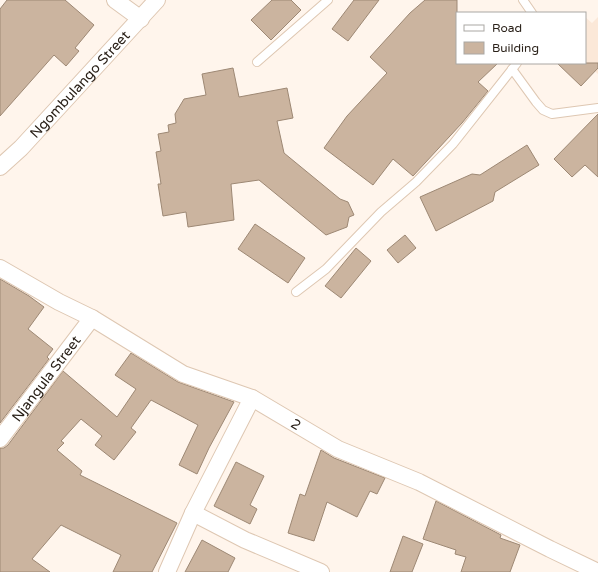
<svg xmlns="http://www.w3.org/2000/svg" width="598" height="572" viewBox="0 0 598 572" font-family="'Varela Round',sans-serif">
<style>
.built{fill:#fbe8d8}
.building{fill:#cbb49f;stroke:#9d8874}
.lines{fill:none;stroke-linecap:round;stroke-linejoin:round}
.service-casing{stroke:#dec7b2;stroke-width:10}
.minor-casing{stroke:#dec7b2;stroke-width:18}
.service{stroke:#fff;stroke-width:8}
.minor{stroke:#fff;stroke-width:16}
.labels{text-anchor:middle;stroke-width:3;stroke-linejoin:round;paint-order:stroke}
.street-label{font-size:14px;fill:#2b221a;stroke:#fff}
</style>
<rect width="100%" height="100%" fill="#fff5ec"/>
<!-- built -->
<polygon class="built" points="585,17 592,23 598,17 598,74 585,63"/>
<!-- building -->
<g class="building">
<polygon points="7,0 65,0 94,25 75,48 79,51 66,66 54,55 0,116 0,9"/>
<polygon points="272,0 291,0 301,10 271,40 251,20"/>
<polygon points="354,0 379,0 348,41 332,29"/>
<polygon points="425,0 457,0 457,63 498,63 478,82 488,91 462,123 413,176 393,159 373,185 324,148 347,116 387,73 370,57 410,13"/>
<polygon points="557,63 598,63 598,68 581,86"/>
<polygon points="233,68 239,97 287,88 293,118 277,121 284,153 340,199 348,202 354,215 349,217 347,227 326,235 259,180 231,184 234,220 188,227 186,212 163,216 158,184 161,184 156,152 161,151 158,134 169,132 168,125 176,123 175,114 184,99 206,95 202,74"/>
<polygon points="598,114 598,177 585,165 572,177 554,159"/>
<polygon points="527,145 539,165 495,192 493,201 436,231 420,197 472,174 480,175"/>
<polygon points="255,224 305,258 288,283 238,249"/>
<polygon points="405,235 416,248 398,263 387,250"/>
<polygon points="356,248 371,261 341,298 325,286"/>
<polygon points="0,279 29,296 44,307 28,329 53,349 47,357 49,359 0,423"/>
<polygon points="131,353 178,382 234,402 209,448 197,474 179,465 198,425 151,400 131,428 136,432 114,460 95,445 102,436 81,419 61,441 64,443 57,450 82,471 80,475 177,523 152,572 113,572 121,555 61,525 32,559 50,572 0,572 0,448 4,448 8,445 63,371 117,417 136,389 115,375"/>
<polygon points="321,450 334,458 385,478 377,494 370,491 357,517 327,502 314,541 288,533 300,494 305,496"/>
<polygon points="236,462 264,476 250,505 257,509 250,524 214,506"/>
<polygon points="436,501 501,535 500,538 520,545 510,572 461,572 466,557 455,554 456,550 423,539"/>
<polygon points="403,536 423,544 412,572 390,572"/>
<polygon points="202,540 235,558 228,572 185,572"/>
</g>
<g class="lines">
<!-- service casing -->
<g class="service-casing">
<g id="service">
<polyline points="523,0 532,13"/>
<polyline points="257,62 328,0"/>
<polyline points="512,69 536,102 543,110 552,114 598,108"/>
<polyline points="296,292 326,269 381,212 416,182 453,144 517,63"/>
</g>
</g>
<!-- minor casing -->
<g class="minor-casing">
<g id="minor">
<polyline points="115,0 141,19"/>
<path id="s1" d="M0 167 21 148 157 0"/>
<path id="s2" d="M0 268 59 302 92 318 183 374 252 398 338 449 419 482 550 549 598 572"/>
<path id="s3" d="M0 439 92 318"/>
<polyline points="193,513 245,540 321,572"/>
<polyline points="167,572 193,513 252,398"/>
</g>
</g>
<!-- service -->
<use href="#service" class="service"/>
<!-- minor -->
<use href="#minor" class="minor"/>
</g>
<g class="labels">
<!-- street labels -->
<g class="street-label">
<text dy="5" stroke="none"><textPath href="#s1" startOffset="115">Ngombulango Street</textPath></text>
<text dy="5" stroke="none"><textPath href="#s3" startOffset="76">Njangula Street</textPath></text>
<text dy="5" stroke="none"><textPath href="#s2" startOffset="336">2</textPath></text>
</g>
</g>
<!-- legend -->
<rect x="456" y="12" width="130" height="52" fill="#ffffff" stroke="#aaa7a3"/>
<rect x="464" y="25" width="20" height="6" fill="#ffffff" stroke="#aaa7a3"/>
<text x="492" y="32" font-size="12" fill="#2b221a">Road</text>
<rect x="464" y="42" width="20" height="12" fill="#cbb49f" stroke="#aaa7a3"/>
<text x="492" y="52" font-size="12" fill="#2b221a">Building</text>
</svg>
